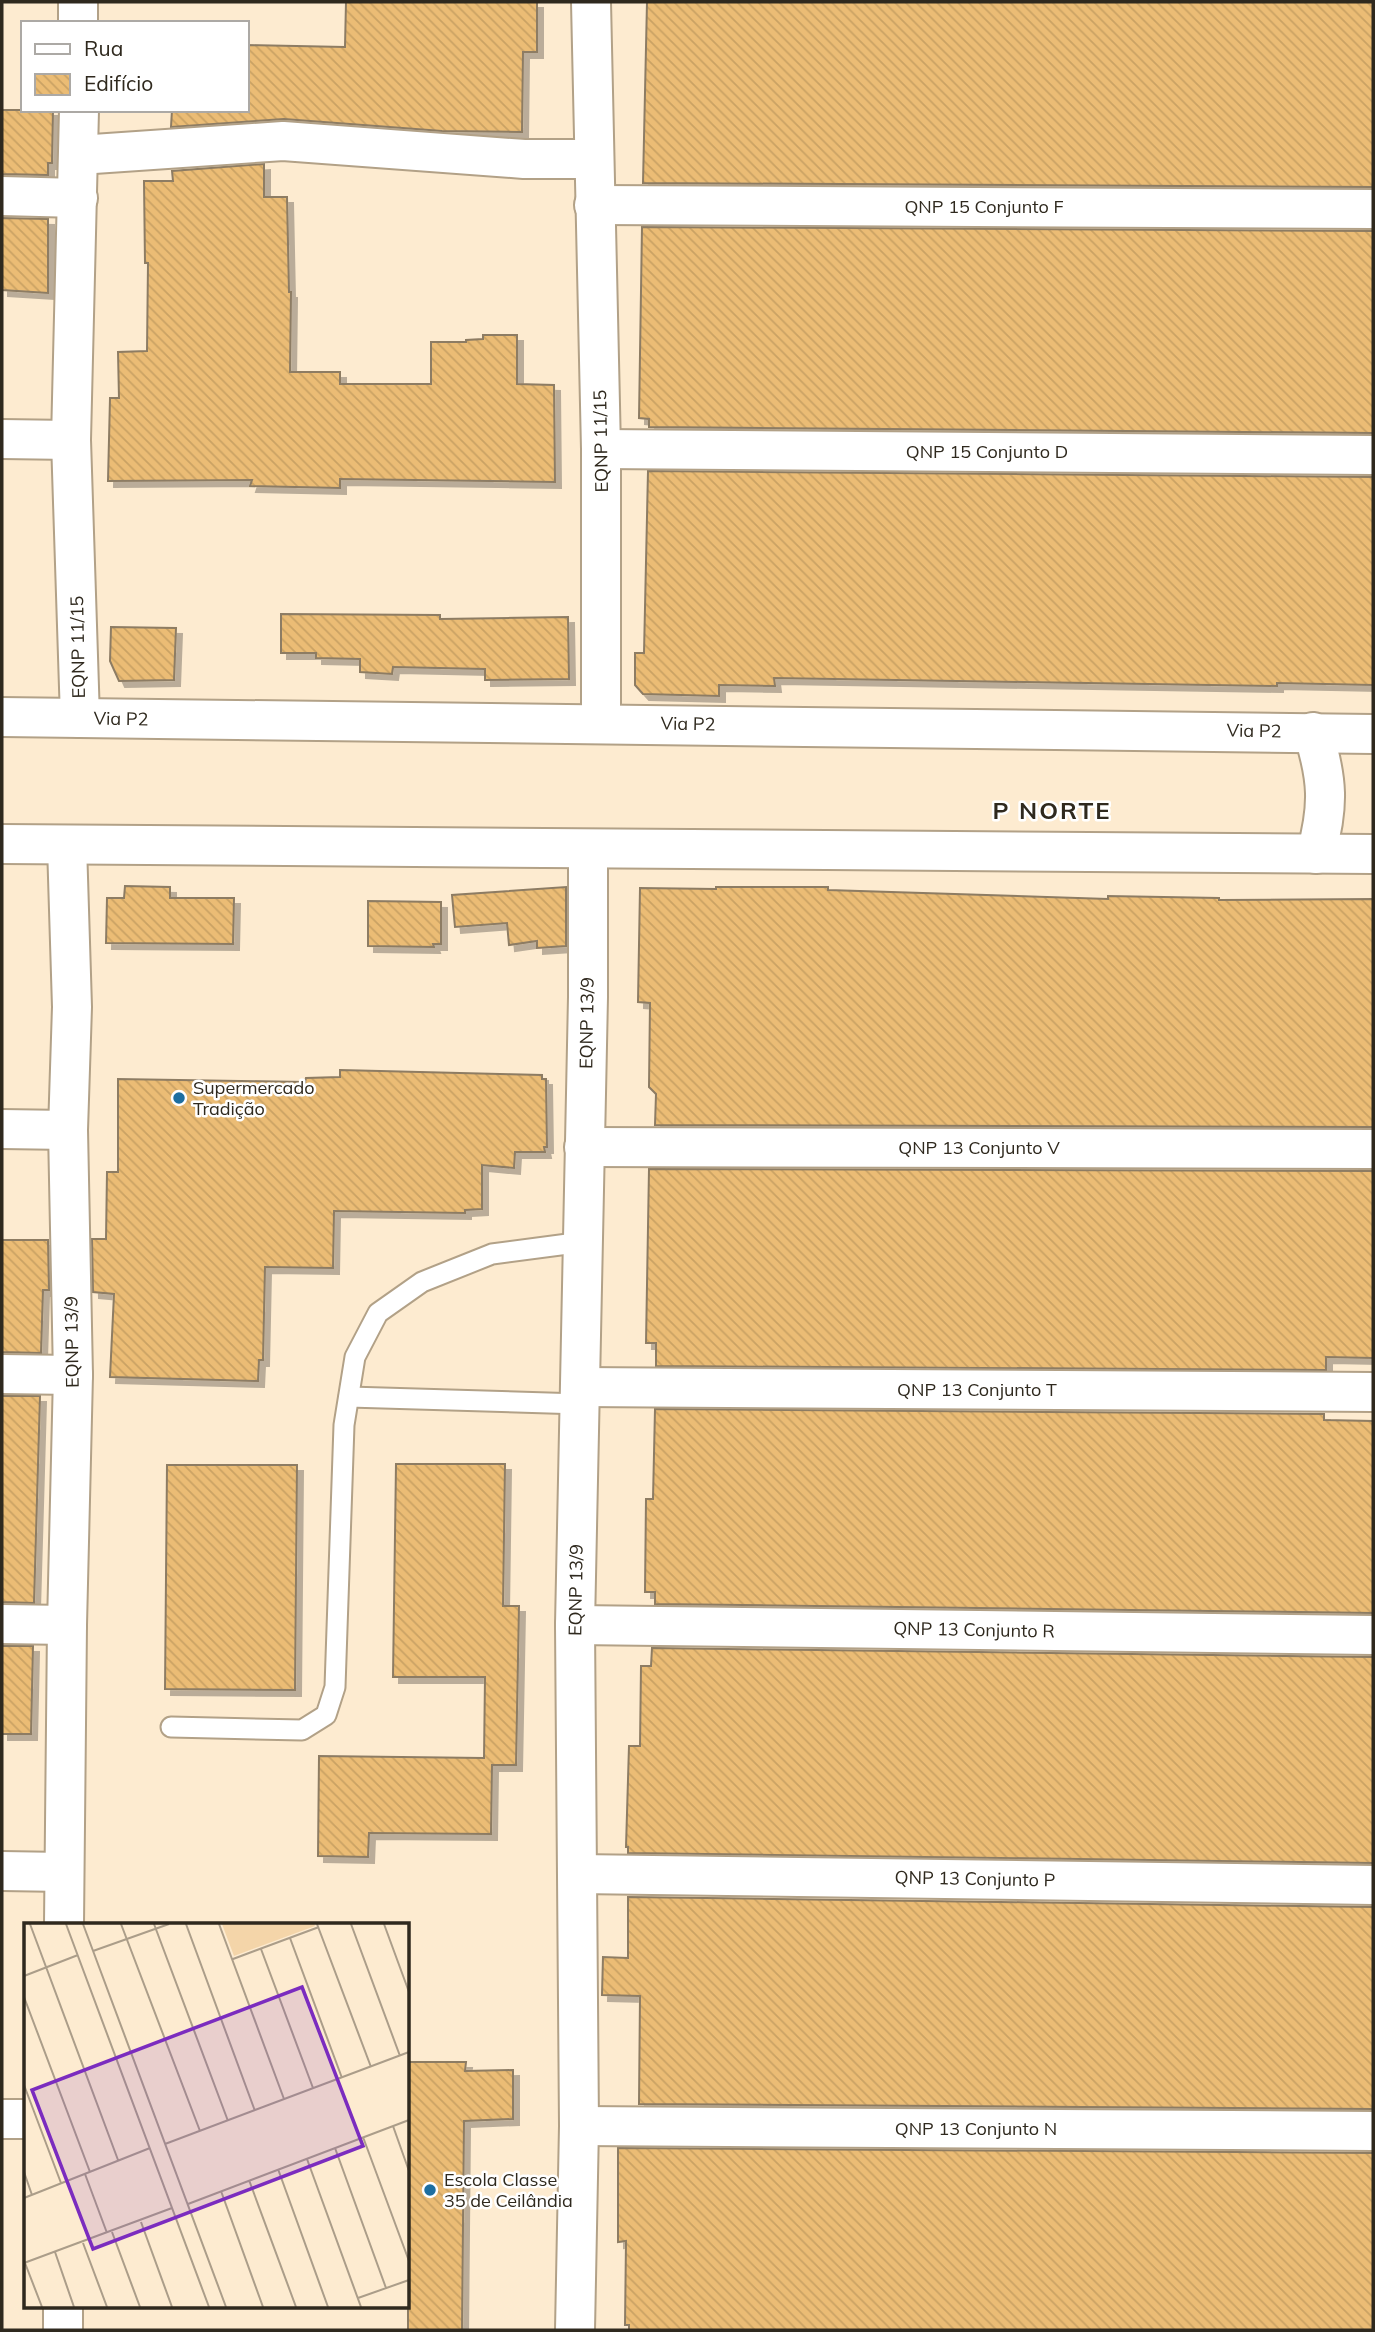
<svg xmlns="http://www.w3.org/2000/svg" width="1375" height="2332" viewBox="0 0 1375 2332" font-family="Mulish,sans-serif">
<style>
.building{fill:url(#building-back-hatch);stroke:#8d7c64;stroke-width:2;filter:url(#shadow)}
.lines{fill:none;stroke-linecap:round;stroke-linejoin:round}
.lane-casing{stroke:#b2a187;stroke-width:23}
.street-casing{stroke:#b2a187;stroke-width:42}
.secondary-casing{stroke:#b2a187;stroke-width:42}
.lane{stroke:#fff;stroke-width:19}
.street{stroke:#fff;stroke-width:38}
.secondary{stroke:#fff;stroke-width:38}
.poi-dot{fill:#1d6ea0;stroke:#fff;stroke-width:2.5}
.labels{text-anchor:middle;stroke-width:5;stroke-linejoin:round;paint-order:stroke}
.street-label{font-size:18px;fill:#2f291e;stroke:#fff}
.poi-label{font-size:18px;fill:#2f291e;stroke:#fff;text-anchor:start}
.district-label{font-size:24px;font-weight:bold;letter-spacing:2px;fill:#2f291e;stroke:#fff}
.inset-road{fill:none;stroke:#ab9d89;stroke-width:2}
.view{fill:#7b2cbf;fill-opacity:0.15;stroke:#7b2cbf;stroke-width:3.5}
.inset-edge{fill:none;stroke:#2f291e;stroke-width:3.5}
</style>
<defs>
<pattern id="building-back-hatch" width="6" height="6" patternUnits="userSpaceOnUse" patternTransform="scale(1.75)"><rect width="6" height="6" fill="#ebbc74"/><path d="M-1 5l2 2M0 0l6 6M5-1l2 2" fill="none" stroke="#caa264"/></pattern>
<filter id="shadow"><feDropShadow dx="6" dy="6" stdDeviation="0" flood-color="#0004"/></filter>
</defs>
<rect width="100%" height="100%" fill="#fdebd0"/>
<!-- building -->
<g class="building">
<polygon points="346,2 537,2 537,52 523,52 522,132 442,131 284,119 171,127 172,110 247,110 247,45 345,47"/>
<polygon points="647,2 1373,2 1373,187 643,183"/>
<polygon points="2,110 53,110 52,163 48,163 48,175 2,174"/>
<polygon points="264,164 264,197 287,197 289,292 291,292 290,372 340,372 340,384 431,384 431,342 466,342 466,340 483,339 483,335 517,335 517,384 554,385 555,482 340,479 340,488 250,486 252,480 108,481 110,398 119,398 118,352 147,351 148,263 145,263 144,181 173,181 172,171"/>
<polygon points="2,218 48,219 48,293 2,290"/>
<polygon points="642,227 1373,231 1373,433 649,427 649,419 639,418"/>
<polygon points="648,471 1373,477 1373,685 1277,683 1277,686 774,678 775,686 719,685 719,696 643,694 635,685 635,653 644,653"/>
<polygon points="281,614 440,615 440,619 568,617 569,679 485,680 485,669 393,667 392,674 360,672 360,659 316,658 316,653 281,653"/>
<polygon points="111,627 176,628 174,680 119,681 110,661"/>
<polygon points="125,886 170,887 170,898 234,898 233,944 106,943 107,898 124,898"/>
<polygon points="566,887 566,946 537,948 537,941 509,945 507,923 455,927 452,895"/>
<polygon points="716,887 828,887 828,890 1108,899 1108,896 1219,898 1219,900 1373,899 1373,1127 655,1125 656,1094 649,1087 650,1003 638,1002 640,888 716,889"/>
<polygon points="368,901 441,902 441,944 433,944 434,947 368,946"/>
<polygon points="340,1070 542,1075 542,1079 546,1079 547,1147 544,1147 545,1152 515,1152 514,1168 482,1165 482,1209 465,1210 465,1213 334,1211 333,1268 265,1267 263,1360 259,1360 258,1381 110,1377 114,1294 93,1292 92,1239 106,1239 107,1172 118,1172 118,1079 305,1082 306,1078 340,1077"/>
<polygon points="649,1169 1373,1171 1373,1358 1326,1357 1326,1370 656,1366 656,1343 646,1343"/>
<polygon points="2,1240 48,1240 49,1290 43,1290 41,1353 2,1352"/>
<polygon points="2,1396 40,1396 34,1603 2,1602"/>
<polygon points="655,1409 1324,1414 1324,1420 1373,1421 1373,1613 655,1604 655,1592 645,1592 646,1499 653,1499"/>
<polygon points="396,1464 505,1464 503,1606 519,1606 516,1765 492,1765 491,1834 369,1833 368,1857 318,1856 319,1756 484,1758 485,1677 393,1677"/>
<polygon points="167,1465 297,1465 295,1690 165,1689"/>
<polygon points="2,1646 33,1646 31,1734 2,1734"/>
<polygon points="652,1648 1373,1657 1373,1863 628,1853 628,1847 626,1847 629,1746 640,1746 641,1666 651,1666"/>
<polygon points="628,1897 1373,1907 1373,2109 639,2104 640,1996 602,1995 603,1957 628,1958"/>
<polygon points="408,2062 466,2062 465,2071 513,2070 513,2119 464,2121 462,2330 408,2330"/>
<polygon points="618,2148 1373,2153 1373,2330 629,2330 629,2325 625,2325 626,2241 618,2242"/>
</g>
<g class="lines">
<!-- lane casing -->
<g class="lane-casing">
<g id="lane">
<polyline points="349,1397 581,1404"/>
<polyline points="171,1727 302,1730 326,1715 335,1687 344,1425 355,1357 378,1313 422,1282 492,1254 583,1242"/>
</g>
</g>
<!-- street casing -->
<g class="street-casing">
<g id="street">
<polyline points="78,2 78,23"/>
<polyline points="591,2 601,449 601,723"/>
<polyline points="79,110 71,440 80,718"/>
<polyline points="79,155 283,141 524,159 593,159"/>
<polyline points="2,196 78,198"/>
<polyline points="594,205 1373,209"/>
<polyline points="2,439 71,440"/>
<polyline points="601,449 1373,455"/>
<polyline points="2,1129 68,1130"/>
<polyline points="584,1147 1373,1149"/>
<polyline points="2,1374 73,1375"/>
<polyline points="580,1387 1373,1392"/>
<polyline points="2,1624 67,1625"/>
<polyline points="575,1625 1373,1635"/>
<polyline points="2,1871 64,1872"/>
<polyline points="578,1874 1373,1885"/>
<polyline points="64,1924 67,1625 73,1375 68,1130 72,1007 67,845"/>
<polyline points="2,2119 26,2119"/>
<polyline points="579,2126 1373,2131"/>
<polyline points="63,2330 63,2306"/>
<polyline points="575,2330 579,2126 575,1625 588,997 588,849"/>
</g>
</g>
<!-- secondary casing -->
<g class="secondary-casing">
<g id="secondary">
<polyline points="2,717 1373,734"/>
<path d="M1313 732C1328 780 1329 806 1316 854"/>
<polyline points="2,844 1373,854"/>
</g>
</g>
<!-- lane -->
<use href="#lane" class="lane"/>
<!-- street -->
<use href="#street" class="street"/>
<!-- secondary -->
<use href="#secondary" class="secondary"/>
</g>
<!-- markers -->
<g class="poi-dot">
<circle cx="179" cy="1098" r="7"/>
<circle cx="430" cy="2190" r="7"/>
</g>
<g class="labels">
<!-- street labels -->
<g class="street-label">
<text x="984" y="213">QNP 15 Conjunto F</text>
<text transform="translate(601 441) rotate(-91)" y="6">EQNP 11/15</text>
<text x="987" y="458">QNP 15 Conjunto D</text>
<text transform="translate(78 647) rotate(-91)" y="6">EQNP 11/15</text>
<text transform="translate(121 719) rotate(1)" y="6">Via P2</text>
<text transform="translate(688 724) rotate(1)" y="6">Via P2</text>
<text transform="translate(1254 731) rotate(1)" y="6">Via P2</text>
<text transform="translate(587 1023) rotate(-89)" y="6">EQNP 13/9</text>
<text x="979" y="1154">QNP 13 Conjunto V</text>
<text transform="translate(72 1342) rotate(-91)" y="6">EQNP 13/9</text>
<text x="977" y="1396">QNP 13 Conjunto T</text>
<text transform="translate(576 1590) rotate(-89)" y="6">EQNP 13/9</text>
<text transform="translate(974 1630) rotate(1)" y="6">QNP 13 Conjunto R</text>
<text transform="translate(975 1879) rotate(1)" y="6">QNP 13 Conjunto P</text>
<text x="976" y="2135">QNP 13 Conjunto N</text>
</g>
<!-- poi labels -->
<g class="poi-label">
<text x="193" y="1094">Supermercado<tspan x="193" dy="21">Tradição</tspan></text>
<text x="444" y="2186">Escola Classe<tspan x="444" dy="21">35 de Ceilândia</tspan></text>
</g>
<!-- district labels -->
<g class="district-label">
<text x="1052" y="819">P NORTE</text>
</g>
</g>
<!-- overview -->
<g transform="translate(24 1923)">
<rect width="385" height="385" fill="#fdebd0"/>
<path d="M198 1H290L291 3 210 33Z" fill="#f4d5a9"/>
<path class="inset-road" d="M6 1 94 237M42 1 185 384M59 1 202 384M97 1 176 208M130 1 204 198M162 1 231 188M195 1 260 176M293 1 347 144M327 1 376 133M360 1 385 69M266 15 318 155M237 26 289 165M69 28 145 1M209 36 295 4M0 53 54 32M0 74 66 249M0 162 37 260M369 203 385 248M339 214 385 338M141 221 385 129M311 225 362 365M283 236 337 384M254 246 304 384M0 249 8 272M61 251 83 310M225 257 272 384M197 268 239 384M0 275 126 225M164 281 385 197M117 299 148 384M88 309 116 384M59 320 83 384M31 329 50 384M0 340 148 285M1 340 18 384M334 375 385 357"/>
<path class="view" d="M278 64 339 223 69 326 8 167Z"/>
<rect width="385" height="385" class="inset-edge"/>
</g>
<!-- border -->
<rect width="1375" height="2332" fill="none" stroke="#2f291e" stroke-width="7"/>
<!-- legend -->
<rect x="21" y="21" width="228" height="91" fill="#ffffff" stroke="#aca9a5" stroke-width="2"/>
<rect x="35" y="44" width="35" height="10" fill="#ffffff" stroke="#aca9a5" stroke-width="2"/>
<text x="84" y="56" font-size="21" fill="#2f291e">Rua</text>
<rect x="35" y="74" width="35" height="21" fill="url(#building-back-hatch)" stroke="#aca9a5" stroke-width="2"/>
<text x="84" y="91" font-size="21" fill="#2f291e">Edifício</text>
</svg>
